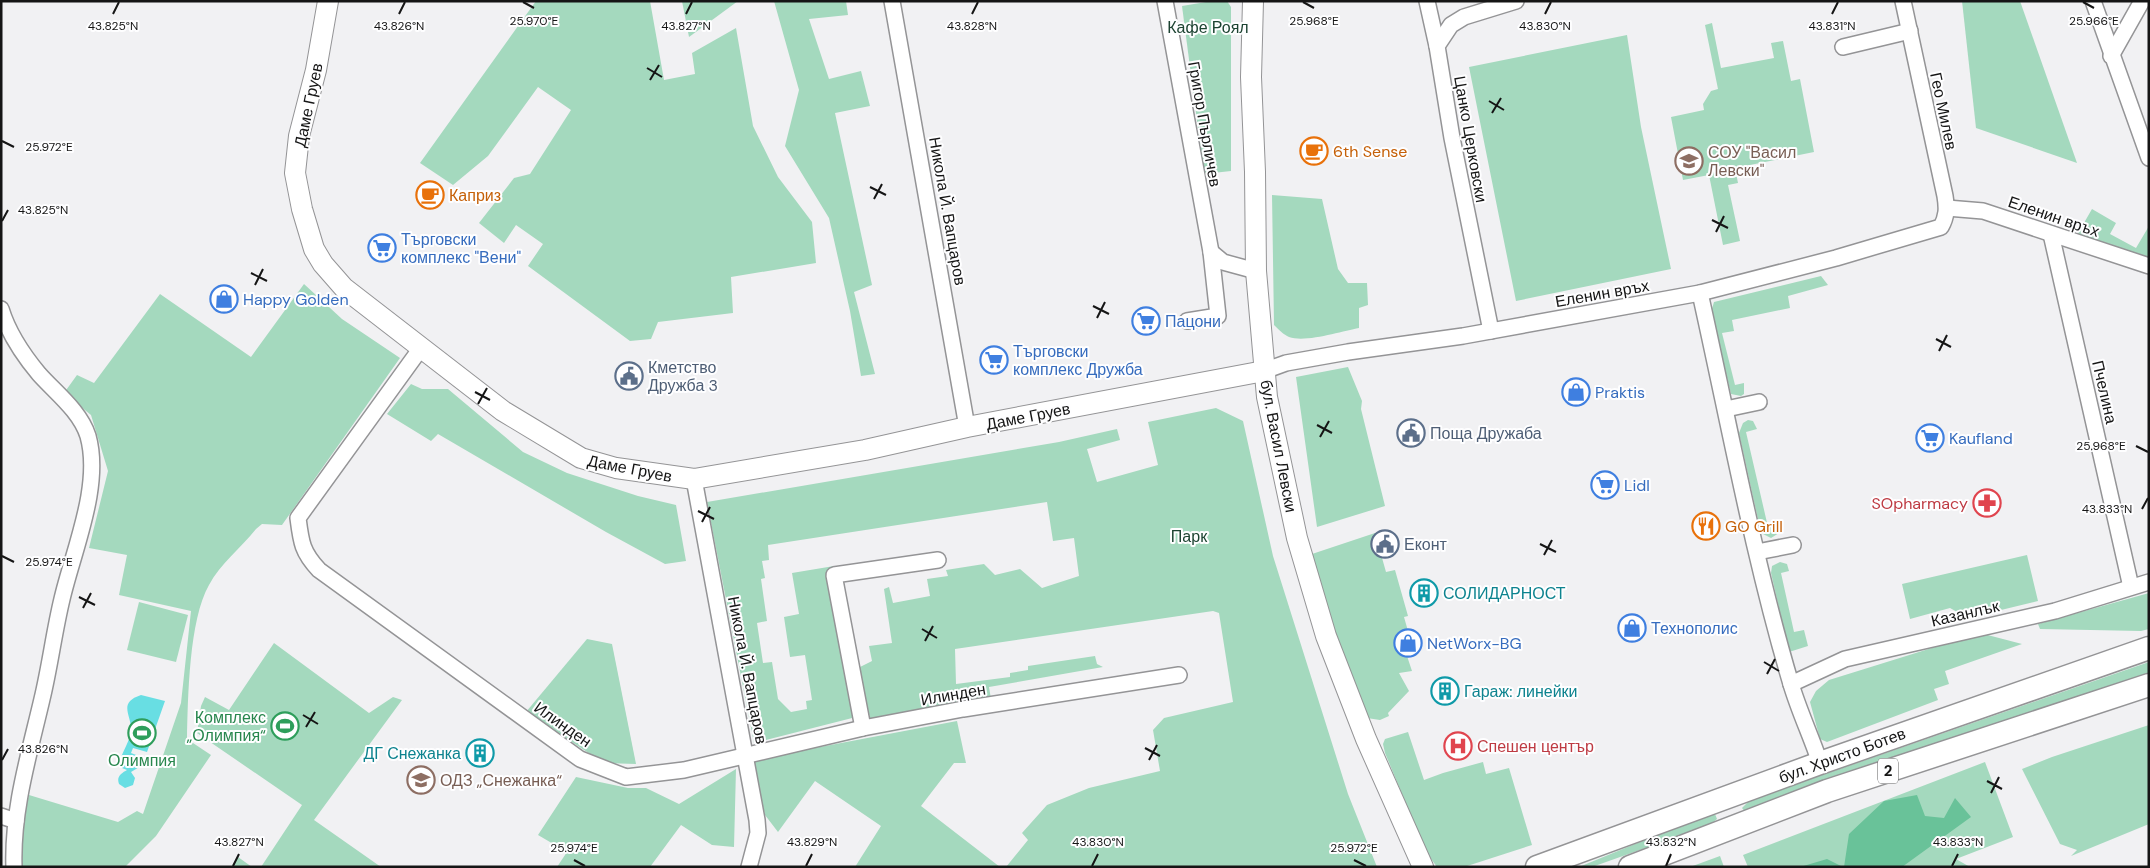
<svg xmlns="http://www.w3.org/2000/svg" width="2150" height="868" viewBox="0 0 2150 868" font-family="'DM Sans',sans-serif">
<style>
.green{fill:#a4d9be}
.forest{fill:#69c299}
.water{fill:#68dee3}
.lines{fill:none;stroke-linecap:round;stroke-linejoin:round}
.minor-casing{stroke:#949496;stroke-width:18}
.major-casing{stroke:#949496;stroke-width:22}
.highway-casing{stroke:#949496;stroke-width:25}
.minor{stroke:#fff;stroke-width:15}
.major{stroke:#fff;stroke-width:20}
.highway{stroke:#fff;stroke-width:22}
.ticks{fill:none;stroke:#151515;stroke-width:2}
.labels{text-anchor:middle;stroke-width:4;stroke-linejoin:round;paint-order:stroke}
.shield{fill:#fefeff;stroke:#5b5b5b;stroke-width:1}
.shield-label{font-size:15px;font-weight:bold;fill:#151515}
.park-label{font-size:16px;fill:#1c4331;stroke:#fefeff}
.street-label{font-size:16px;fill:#151515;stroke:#fefeff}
.food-label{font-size:16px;fill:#c56008;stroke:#fefeff;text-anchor:start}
.education-label{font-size:16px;fill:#785e54;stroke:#fefeff;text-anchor:start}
.shop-label{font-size:16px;fill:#366cbe;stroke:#fefeff;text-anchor:start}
.service-label{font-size:16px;fill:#4e5e75;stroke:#fefeff;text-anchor:start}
.health-label{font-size:16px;fill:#be3a42;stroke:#fefeff;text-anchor:end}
.culture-label{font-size:16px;fill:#0d838f;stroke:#fefeff;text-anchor:start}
.leisure-label{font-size:16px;fill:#27864d;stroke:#fefeff;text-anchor:end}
.ticks-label{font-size:12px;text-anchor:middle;fill:#151515;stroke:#fefeff;stroke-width:4;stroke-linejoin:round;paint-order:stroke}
</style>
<rect width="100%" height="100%" fill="#f1f1f3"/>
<!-- green -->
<g class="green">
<polygon points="536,1 650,1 664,80 695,74 692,53 736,28 753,126 778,177 812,222 816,263 731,277 733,313 658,322 651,339 630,341 528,266 543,244 516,225 504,243 479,223 514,178 530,174 571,110 538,87 488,156 453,185 420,163"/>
<polygon points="682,1 738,1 689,37"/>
<polygon points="774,1 846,1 848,15 809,19 829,79 861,71 870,106 835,113 872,285 854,292 875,374 861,376 850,311 829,218 785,146 799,90"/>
<polygon points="1212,1 1227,1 1231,7 1231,171 1204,174 1182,6"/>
<polygon points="1962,1 2020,1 2077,163 1976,128"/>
<polygon points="1712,23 1721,68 1774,58 1771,43 1783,41 1791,81 1800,79 1814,152 1735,168 1738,183 1728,185 1740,241 1723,245 1709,175 1683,180 1671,117 1704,110 1703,104 1711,91 1718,89 1705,25"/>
<polygon points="1627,35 1641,127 1671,269 1516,301 1469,67"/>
<path d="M1272 195 1322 199 1338 269 1348 283H1367L1368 305 1359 308V328C1342 331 1306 343 1289 337 1284 335 1278 329 1274 325Z"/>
<polygon points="2092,209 2116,223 2110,234 2136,248 2149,226 2149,263 2077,235"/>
<polygon points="1821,276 1828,285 1788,296 1790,308 1732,320 1734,331 1722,333 1735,385 1744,383 1744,394 1741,396 1731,394 1711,312 1714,302"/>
<path d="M304 284 342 319 400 358 282 525 262 524 256 529C241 548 220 564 209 585 189 620 188 697 187 739L211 755 156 836 125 867H22V822L29 795 118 822 137 811 143 814 181 703 191 611 119 595 127 555 89 548 108 471 91 415 64 393 77 375 94 383 160 294 251 357Z"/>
<polygon points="1348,367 1362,401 1361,409 1385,506 1317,527 1296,377"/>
<polygon points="411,384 422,389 448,389 523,452 567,473 638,496 676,505 686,561 665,564 606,532 438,434 431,441 387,414"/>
<polygon points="1216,408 1243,421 1273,556 1348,794 1377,867 1006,867 1028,840 1022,833 1047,805 1089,788 1160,771 1153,730 1164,718 1233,702 1219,613 1213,611 955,649 956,684 1010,677 1010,673 1028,670 1028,666 1095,656 1097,664 1103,667 989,687 992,705 872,726 858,668 872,661 869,646 892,643 884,589 889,587 893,603 930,596 927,579 948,576 946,570 984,564 995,575 1020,569 1042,588 1079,576 1074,538 1053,541 1047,502 768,545 769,560 762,561 765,578 761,579 767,621 757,623 763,663 772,662 778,699 791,712 807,709 806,701 812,700 805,655 790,657 784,617 799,614 792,573 834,566 860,716 754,743 707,502 1059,442 1117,429 1120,440 1087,449 1097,482 1158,465 1148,422"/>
<polygon points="1748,420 1753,421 1757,429 1746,432 1768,527 1778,525 1779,533 1771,538 1761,533 1739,433 1743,423"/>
<polygon points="1375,533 1386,572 1395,570 1408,616 1404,617 1410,638 1402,641 1412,671 1399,673 1409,691 1388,713 1389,716 1380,720 1360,717 1309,555"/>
<polygon points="2027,555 2038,601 1968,618 1950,608 1910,619 1902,584"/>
<polygon points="1780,562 1787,564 1789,571 1781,573 1794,632 1804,630 1808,646 1789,652 1771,573 1772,566"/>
<polygon points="2149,593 2149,629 2141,631 2040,629 2038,624"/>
<polygon points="139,602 188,615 176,662 127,650"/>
<polygon points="1980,633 2022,644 1945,671 1949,684 1934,689 1938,700 1827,742 1820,739 1810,702 1816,691 1829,680"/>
<polygon points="587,639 612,644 636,764 604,763 526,712"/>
<polygon points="274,643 369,713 393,697 402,700 314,820 381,867 261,867 302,805 197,733 201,706 205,697 229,710"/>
<polygon points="2149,662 2149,673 1746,813 1742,808 1750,800"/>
<polygon points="957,721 966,763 954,763 921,806 1000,867 855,867 881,826 815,781 778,832 765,815 752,760"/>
<polygon points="2149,725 2149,824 2071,856 2077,850 2060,844 2022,769 2052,757"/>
<polygon points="1408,732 1424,780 1443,773 1483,762 1486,774 1509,768 1532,845 1464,867 1437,867 1426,852 1385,753 1383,744 1385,739"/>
<polygon points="1985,762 2013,837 1956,859 1970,867 1748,867 1743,855"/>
<polygon points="736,769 734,847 712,845 681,825 650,867 557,867 567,852 538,835 576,777 628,788 646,788 679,804"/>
<polygon points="1708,814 1715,814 1717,819 1710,825 1592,867 1579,867"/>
<polygon points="1720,856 1724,867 1690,867"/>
<polygon points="238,857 252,867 231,867"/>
</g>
<!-- forest -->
<g class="forest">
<polygon points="1917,795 1925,816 1944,818 1955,798 1971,817 1902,867 1844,867 1849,834 1884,801"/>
<polygon points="1827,859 1843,867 1800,867"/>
</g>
<!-- water -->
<path class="water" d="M141 695 165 701 147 752 133 748 131 753 144 758 141 766 131 772 135 778 133 785 125 788 119 784C116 776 122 773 127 770L122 768 120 761C122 752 130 741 131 731 132 715 117 703 141 695Z"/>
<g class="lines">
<!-- minor casing -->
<g class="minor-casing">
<g id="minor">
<polyline points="892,1 967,427"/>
<polyline points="1165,1 1211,252 1218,316 1187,321"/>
<polyline points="1427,1 1437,46"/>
<polyline points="2093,1 2149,158"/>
<polyline points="1843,47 1910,31"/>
<polyline points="2111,56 2142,1"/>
<polyline points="1947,208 1983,211 2149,266"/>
<polyline points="2051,234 2131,587"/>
<polyline points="1211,252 1223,262 1256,271"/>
<path d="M1700 293C1729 423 1753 556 1791 684 1799 711 1811 736 1820 763"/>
<path d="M1 309C8 332 24 356 39 374 56 393 80 411 88 436 102 486 73 551 62 599 54 632 50 666 42 699 29 755 12 810 14 867"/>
<polyline points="1491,331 1452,138 1437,46 1451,25 1464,17 1516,1"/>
<path d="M421 348 298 518C301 542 302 552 319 570L580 759 626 777 684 770 863 728 963 709 1179 675"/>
<path d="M1264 371 1286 363 1348 352 1463 336 1700 293 1836 258 1941 227C1947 216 1947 208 1945 196L1903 1"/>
<polyline points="1726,409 1759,402"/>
<polyline points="694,479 757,820 758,833 749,867"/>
<polyline points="1757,552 1793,545"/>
<polyline points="1791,684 1845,659 2055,611 2149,582"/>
<polyline points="863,728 834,575 938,560"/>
<polyline points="1,816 16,821"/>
</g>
</g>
<!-- major casing -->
<g class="major-casing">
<g id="major">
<polyline points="328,1 316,70 299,136 295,173 302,209 314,249 323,264 344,288 503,411 581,458 616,468 694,479 865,450 967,427 1264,371"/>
<polyline points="1253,1 1251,77 1255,172 1256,271 1267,397 1297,538 1326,636 1366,739 1423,867"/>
</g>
</g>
<!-- highway casing -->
<g class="highway-casing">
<g id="highway">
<polyline points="1537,867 1820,763 2149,648"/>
<polyline points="1630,867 1827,791 2149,685"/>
</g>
</g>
<!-- minor -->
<use href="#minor" class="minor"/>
<!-- major -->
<use href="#major" class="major"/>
<!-- highway -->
<use href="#highway" class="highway"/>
</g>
<!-- ticks -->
<path class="ticks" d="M523 2 534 8M1303 2 1314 8M2083 2 2094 8M113 14 119 2M399 14 405 2M686 14 692 2M972 14 978 2M1545 14 1551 2M1832 14 1838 2M647 68 662 77M650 80 659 65M1489 101 1504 110M1492 113 1501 98M2 141 14 147M870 187 886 195M874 199 882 184M1712 220 1728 228M2 221 8 210M1716 232 1724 216M251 273 267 281M255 285 263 269M1093 306 1109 314M1097 318 1105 302M1936 339 1951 347M1939 351 1947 335M475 392 490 400M478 404 487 388M1317 425 1332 433M1320 437 1329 421M2136 446 2148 452M2142 509 2148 498M698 511 714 519M702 522 710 507M1540 544 1556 552M1544 555 1552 540M2 556 14 562M79 597 95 605M83 608 91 593M922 629 937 638M925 641 933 626M1764 662 1779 671M1767 674 1775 659M303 715 318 724M306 727 315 712M1145 748 1160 756M2 760 8 749M1149 760 1157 745M1987 781 2002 789M1991 793 1999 777M574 860 585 866M1354 860 1366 866M233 866 239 854M806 866 812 854M1092 866 1098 854M1666 866 1671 854M1952 866 1958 854"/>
<!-- icons -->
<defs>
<g id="cafe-ring" transform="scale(1.4375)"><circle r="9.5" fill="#fefeff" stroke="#e8710a" stroke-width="1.5"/><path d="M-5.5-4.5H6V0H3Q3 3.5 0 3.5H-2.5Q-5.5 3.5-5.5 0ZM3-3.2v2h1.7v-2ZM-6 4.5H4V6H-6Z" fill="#e8710a"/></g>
<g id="school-ring" transform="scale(1.4375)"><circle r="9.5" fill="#fefeff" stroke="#8d6e63" stroke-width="1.5"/><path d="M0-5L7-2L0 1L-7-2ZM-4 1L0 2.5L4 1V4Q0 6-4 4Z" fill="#8d6e63"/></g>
<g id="supermarket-ring" transform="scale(1.4375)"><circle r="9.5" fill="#fefeff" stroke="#3f7fe0" stroke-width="1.5"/><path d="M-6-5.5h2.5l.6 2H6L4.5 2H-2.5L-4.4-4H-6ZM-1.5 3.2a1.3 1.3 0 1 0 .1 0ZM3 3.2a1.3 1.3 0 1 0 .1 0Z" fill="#3f7fe0"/></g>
<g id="shop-ring" transform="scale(1.4375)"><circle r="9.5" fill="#fefeff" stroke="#3f7fe0" stroke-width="1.5"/><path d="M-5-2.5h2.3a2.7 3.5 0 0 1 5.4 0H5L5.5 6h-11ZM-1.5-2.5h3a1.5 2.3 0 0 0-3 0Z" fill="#3f7fe0"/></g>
<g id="civic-ring" transform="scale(1.4375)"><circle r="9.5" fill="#fefeff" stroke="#5c6f8a" stroke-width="1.5"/><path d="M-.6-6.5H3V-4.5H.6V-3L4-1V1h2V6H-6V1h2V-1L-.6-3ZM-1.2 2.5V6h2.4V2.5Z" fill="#5c6f8a"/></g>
<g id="pharmacy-ring" transform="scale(1.4375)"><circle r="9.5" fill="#fefeff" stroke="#e0444e" stroke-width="1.5"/><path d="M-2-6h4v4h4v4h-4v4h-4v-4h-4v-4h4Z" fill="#e0444e"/></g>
<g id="restaurant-ring" transform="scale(1.4375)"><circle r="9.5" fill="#fefeff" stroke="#e8710a" stroke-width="1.5"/><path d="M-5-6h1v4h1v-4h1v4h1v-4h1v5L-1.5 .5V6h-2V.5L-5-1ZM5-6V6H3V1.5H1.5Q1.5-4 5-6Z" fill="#e8710a"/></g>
<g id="building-ring" transform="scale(1.4375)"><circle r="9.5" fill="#fefeff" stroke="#0f9aa8" stroke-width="1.5"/><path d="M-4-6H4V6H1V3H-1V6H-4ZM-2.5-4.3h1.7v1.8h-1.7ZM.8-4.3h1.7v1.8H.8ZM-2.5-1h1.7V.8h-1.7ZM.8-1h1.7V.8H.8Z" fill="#0f9aa8"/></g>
<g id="stadium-ring" transform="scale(1.4375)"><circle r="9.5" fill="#fefeff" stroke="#2e9e5b" stroke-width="1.5"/><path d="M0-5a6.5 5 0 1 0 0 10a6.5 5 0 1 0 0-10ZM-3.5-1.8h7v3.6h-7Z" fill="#2e9e5b"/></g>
<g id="hospital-ring" transform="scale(1.4375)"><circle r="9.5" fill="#fefeff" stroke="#e0444e" stroke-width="1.5"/><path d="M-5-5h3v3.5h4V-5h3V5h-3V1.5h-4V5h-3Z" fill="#e0444e"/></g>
</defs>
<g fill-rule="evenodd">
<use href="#cafe-ring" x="1314" y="151"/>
<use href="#school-ring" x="1689" y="161"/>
<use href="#cafe-ring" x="430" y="195"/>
<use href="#supermarket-ring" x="382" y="248"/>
<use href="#shop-ring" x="224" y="299"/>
<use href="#supermarket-ring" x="1146" y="321"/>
<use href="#supermarket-ring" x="994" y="360"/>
<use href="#civic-ring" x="629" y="376"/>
<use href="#shop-ring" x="1576" y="392"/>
<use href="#civic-ring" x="1411" y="433"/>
<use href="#supermarket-ring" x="1930" y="438"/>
<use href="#supermarket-ring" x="1605" y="485"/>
<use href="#pharmacy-ring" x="1987" y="503"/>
<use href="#restaurant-ring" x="1706" y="526"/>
<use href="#civic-ring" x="1385" y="544"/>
<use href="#building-ring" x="1424" y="593"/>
<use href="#shop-ring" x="1632" y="628"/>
<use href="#shop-ring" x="1408" y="643"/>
<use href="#building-ring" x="1445" y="691"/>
<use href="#stadium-ring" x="285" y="726"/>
<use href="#stadium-ring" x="142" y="733"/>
<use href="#hospital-ring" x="1458" y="746"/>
<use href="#building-ring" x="480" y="753"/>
<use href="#school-ring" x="421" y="780"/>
</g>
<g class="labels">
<!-- shield labels -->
<rect class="shield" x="1878" y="758.5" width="20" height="25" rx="4"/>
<g class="shield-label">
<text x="1888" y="776">2</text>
</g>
<!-- park labels -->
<g class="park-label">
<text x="1208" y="33">Кафе Роял</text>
<text x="1189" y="542">Парк</text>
</g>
<!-- street labels -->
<g class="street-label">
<text transform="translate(308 105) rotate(-78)" y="6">Даме Груев</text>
<text transform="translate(1944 111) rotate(78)" y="6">Гео Милев</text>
<text transform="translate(1205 124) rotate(80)" y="6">Григор Пърличев</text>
<text transform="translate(1471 139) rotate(80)" y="6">Цанко Церковски</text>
<text transform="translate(948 211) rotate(80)" y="6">Никола Й. Вапцаров</text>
<text transform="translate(2054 216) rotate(19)" y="6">Еленин връх</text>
<text transform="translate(1602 293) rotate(-10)" y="6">Еленин връх</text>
<text transform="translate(2105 392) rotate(77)" y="6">Пчелина</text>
<text transform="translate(1028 416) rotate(-11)" y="6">Даме Груев</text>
<text transform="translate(1279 446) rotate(79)" y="6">бул. Васил Левски</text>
<text transform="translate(630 468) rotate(11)" y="6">Даме Груев</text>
<text transform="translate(1965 613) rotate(-13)" y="6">Казанлък</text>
<text transform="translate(748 670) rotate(79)" y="6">Никола Й. Вапцаров</text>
<text transform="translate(953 694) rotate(-10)" y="6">Илинден</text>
<text transform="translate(563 724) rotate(35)" y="6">Илинден</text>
<text transform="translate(1842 755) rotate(-20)" y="6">бул. Христо Ботев</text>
</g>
<!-- food labels -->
<g class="food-label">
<text x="1333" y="157">6th Sense</text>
<text x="449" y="201">Каприз</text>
<text x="1725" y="532">GO Grill</text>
</g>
<!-- education labels -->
<g class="education-label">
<text x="1708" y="158">СОУ "Васил<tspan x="1708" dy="18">Левски"</tspan></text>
<text x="440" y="786">ОДЗ „Снежанка“</text>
</g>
<!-- shop labels -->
<g class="shop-label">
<text x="401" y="245">Търговски<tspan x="401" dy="18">комплекс "Вени"</tspan></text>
<text x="243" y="305">Happy Golden</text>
<text x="1165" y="327">Пацони</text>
<text x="1013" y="357">Търговски<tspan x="1013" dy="18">комплекс Дружба</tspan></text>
<text x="1595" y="398">Praktis</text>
<text x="1949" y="444">Kaufland</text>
<text x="1624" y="491">Lidl</text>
<text x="1651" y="634">Технополис</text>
<text x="1427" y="649">NetWorx-BG</text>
</g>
<!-- service labels -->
<g class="service-label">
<text x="648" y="373">Кметство<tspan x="648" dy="18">Дружба 3</tspan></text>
<text x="1430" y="439">Поща Дружаба</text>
<text x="1404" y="550">Еконт</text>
</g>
<!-- health labels -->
<g class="health-label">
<text x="1968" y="509">SOpharmacy</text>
<text x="1477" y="752" text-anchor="start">Спешен център</text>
</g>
<!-- culture labels -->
<g class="culture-label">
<text x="1443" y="599">СОЛИДАРНОСТ</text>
<text x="1464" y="697">Гараж: линейки</text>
<text x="461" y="759" text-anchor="end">ДГ Снежанка</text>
</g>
<!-- leisure labels -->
<g class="leisure-label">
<text x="266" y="723">Комплекс<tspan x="266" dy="18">„Олимпия“</tspan></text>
<text x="142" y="766" text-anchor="middle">Олимпия</text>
</g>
</g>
<g class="ticks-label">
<text x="534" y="25">25.970°E</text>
<text x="2094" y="25">25.966°E</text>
<text x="1314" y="25">25.968°E</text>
<text x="113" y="30">43.825°N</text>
<text x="399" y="30">43.826°N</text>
<text x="686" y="30">43.827°N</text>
<text x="972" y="30">43.828°N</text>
<text x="1545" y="30">43.830°N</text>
<text x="1832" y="30">43.831°N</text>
<text x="49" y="151">25.972°E</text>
<text x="43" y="214">43.825°N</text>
<text x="2101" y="450">25.968°E</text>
<text x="2107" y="513">43.833°N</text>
<text x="49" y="566">25.974°E</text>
<text x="43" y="753">43.826°N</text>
<text x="239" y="846">43.827°N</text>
<text x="812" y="846">43.829°N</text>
<text x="1098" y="846">43.830°N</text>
<text x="1671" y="846">43.832°N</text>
<text x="1958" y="846">43.833°N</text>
<text x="574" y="852">25.974°E</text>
<text x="1354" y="852">25.972°E</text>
</g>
<!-- border -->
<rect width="2150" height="868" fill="none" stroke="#151515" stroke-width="5"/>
</svg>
